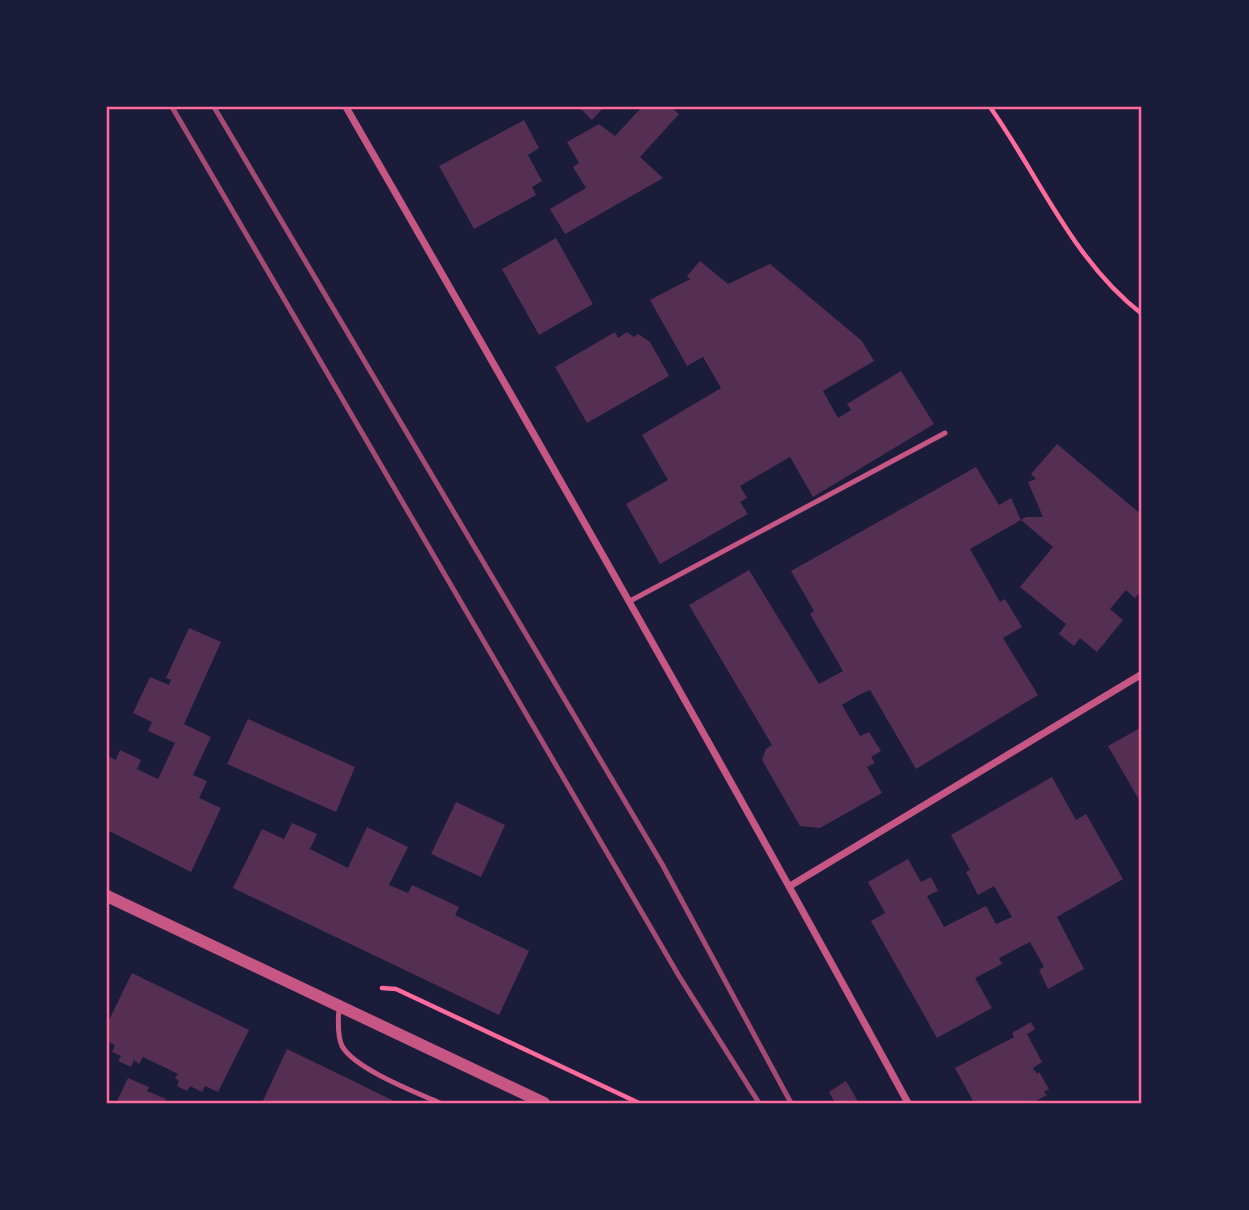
<svg xmlns="http://www.w3.org/2000/svg" width="1249" height="1210" viewBox="0 0 1249 1210" font-family="Georgia,serif">
<style>
.building{fill:#542f53}
.lines{fill:none;stroke-linecap:round;stroke-linejoin:round}
.path{stroke:#ff6b9d;stroke-width:4.5}
.service{stroke:#c65784;stroke-width:5}
.minor{stroke:#c65784;stroke-width:7}
.tertiary{stroke:#c65784;stroke-width:12}
.rail{stroke:#a44b75;stroke-width:5}
.neatline{fill:none;stroke:#ff6b9d;stroke-width:2.5}
</style>
<rect width="100%" height="100%" fill="#1b1b3a"/>
<!-- building -->
<g class="building">
<polygon points="579,107 604,107 592,120"/>
<polygon points="642,107 671,107 679,114 640,157 663,178 565,234 550,209 586,188 573,167 579,163 567,142 599,124 615,136"/>
<polygon points="524,120 539,148 528,155 542,181 532,187 536,195 474,229 439,166"/>
<polygon points="556,238 593,304 539,335 502,269"/>
<polygon points="700,261 728,284 770,264 862,341 874,361 823,391 838,418 851,410 847,404 901,371 934,424 813,497 790,457 740,486 747,498 740,502 748,514 660,564 626,504 668,480 642,435 721,388 703,357 687,366 650,300 690,279 687,276"/>
<polygon points="615,332 618,338 627,332 634,337 638,334 650,342 669,376 587,423 555,367"/>
<polygon points="1057,444 1142,515 1142,590 1135,598 1126,590 1110,609 1123,620 1097,652 1080,638 1074,646 1059,634 1066,624 1020,587 1053,547 1021,520 1026,517 1043,517 1028,482 1036,479 1031,474"/>
<polygon points="976,467 999,505 1011,498 1021,520 970,549 1000,602 1005,599 1022,627 1003,638 1038,695 916,769 870,690 857,696 842,705 860,736 869,732 881,751 871,757 875,763 867,767 882,793 820,828 800,826 762,760 766,749 772,745 689,605 749,570 819,684 843,671 810,614 814,611 791,571"/>
<polygon points="189,628 221,642 184,724 211,737 193,775 207,781 199,798 221,808 191,872 107,830 107,756 116,760 120,750 141,760 137,769 158,779 175,743 148,731 152,722 133,713 150,677 169,685 171,680 166,678"/>
<polygon points="248,719 355,767 336,812 227,764"/>
<polygon points="1142,727 1142,805 1108,746"/>
<polygon points="1052,777 1076,820 1086,814 1123,879 1057,917 1084,969 1048,989 1039,970 1044,967 1030,942 999,958 1002,964 975,978 992,1008 937,1038 871,921 885,913 868,882 908,859 921,882 931,877 938,891 927,896 944,927 986,906 996,924 1012,917 994,886 978,895 966,872 970,870 951,835"/>
<polygon points="456,802 505,825 481,877 431,854"/>
<polygon points="292,823 317,834 310,849 348,868 367,827 408,847 389,885 408,893 412,885 459,907 455,915 529,951 499,1015 233,888 262,829 284,839"/>
<polygon points="132,973 249,1030 218,1092 205,1086 202,1092 190,1086 187,1091 177,1086 179,1081 175,1078 178,1074 143,1057 139,1064 134,1060 131,1067 118,1061 121,1056 112,1052 115,1045 107,1041 107,1024"/>
<polygon points="1031,1022 1035,1029 1027,1034 1042,1062 1033,1068 1037,1074 1039,1072 1049,1089 1044,1092 1047,1095 1032,1103 974,1103 955,1068 1014,1037 1012,1033"/>
<polygon points="287,1049 347,1078 398,1103 262,1103"/>
<polygon points="128,1078 149,1087 147,1091 166,1099 164,1103 116,1103"/>
<polygon points="846,1081 859,1103 835,1103 829,1092"/>
</g>
<g class="lines">
<!-- path -->
<g class="path">
<path d="M990 107C1039 176 1073 261 1142 314"/>
<polyline points="382,988 396,989 639,1103"/>
</g>
<!-- service -->
<g class="service">
<polyline points="630,601 945,433"/>
<path d="M339 1008C338 1020 337 1035 342 1046 355 1069 415 1092 440 1103"/>
</g>
<!-- minor -->
<g class="minor">
<path d="M346 107C536 437 726 768 908 1103"/>
<polyline points="790,886 1142,674"/>
</g>
<!-- tertiary -->
<polyline class="tertiary" points="107,896 544,1103"/>
<!-- rail -->
<g class="rail">
<polyline points="172,107 679,976 759,1103"/>
<polyline points="214,107 662,864 791,1103"/>
</g>
</g>
<!-- border -->
<rect width="1249" height="1210" fill="none" stroke="#1b1b3a" stroke-width="217"/>
<rect x="108" y="108" width="1032" height="994" class="neatline"/>
</svg>
